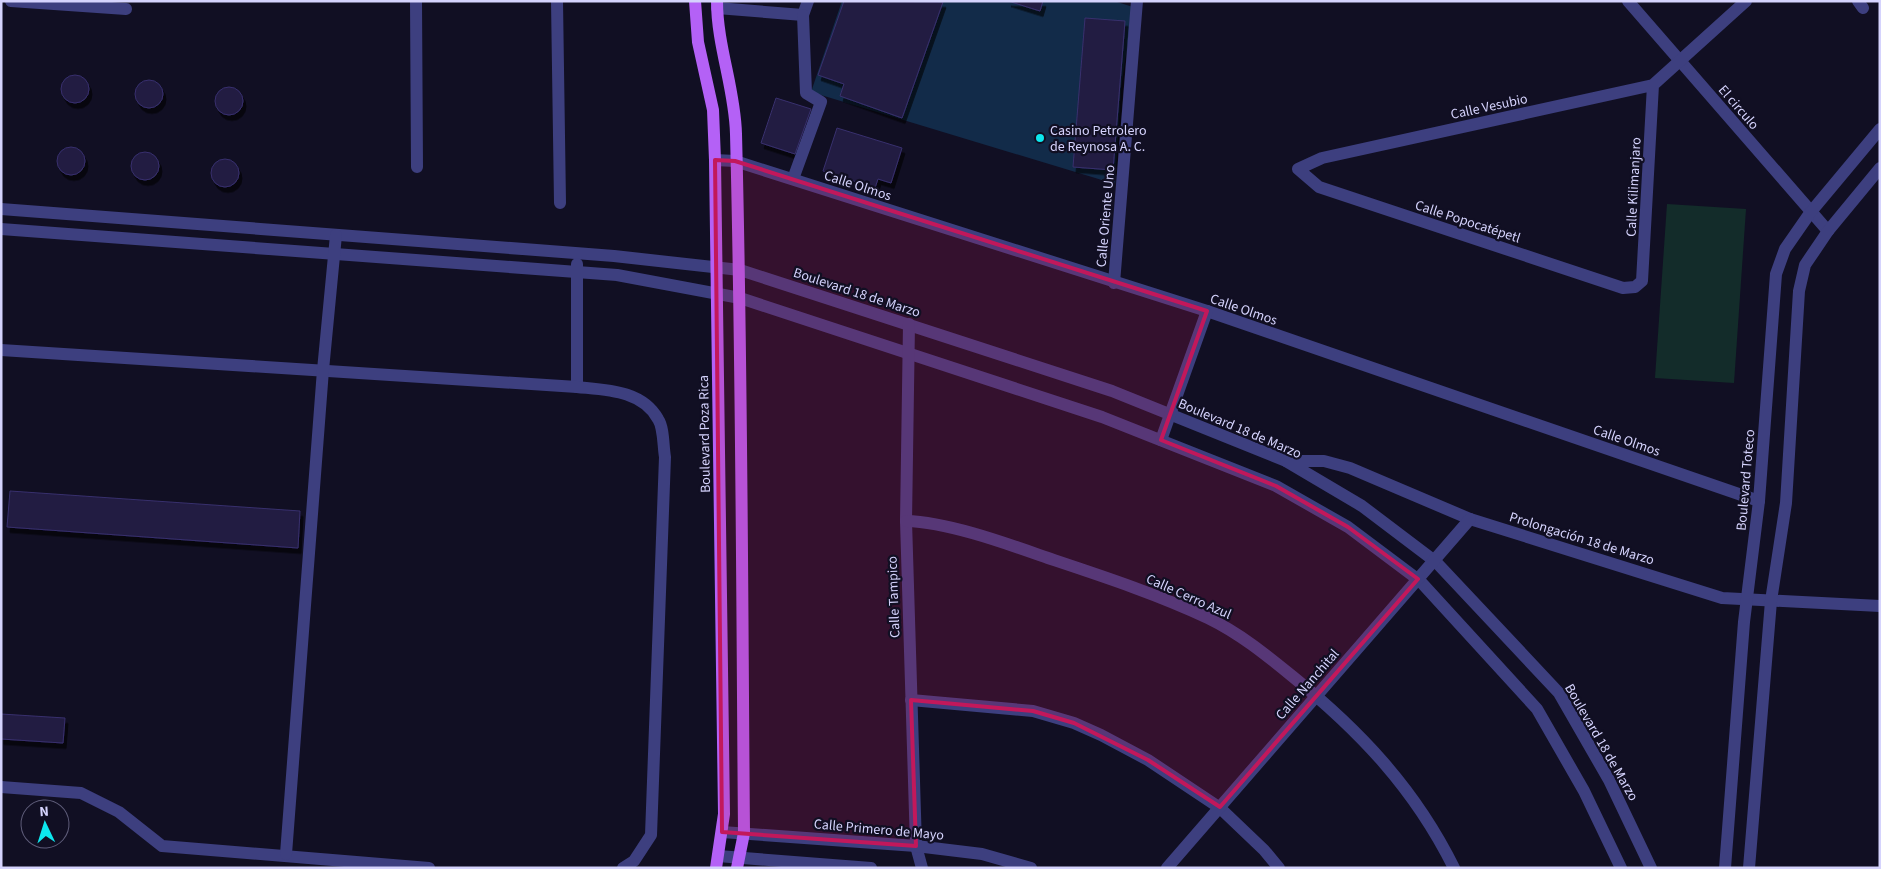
<svg xmlns="http://www.w3.org/2000/svg" width="1881" height="869" viewBox="0 0 1881 869" font-family="'Source Sans 3',sans-serif">
<style>
.green{fill:#132c2a}
.water{fill:#122b49}
.building{fill:#221c43;stroke:#38306d;filter:url(#shadow)}
.lines{fill:none;stroke-linecap:round;stroke-linejoin:round}
.minor{stroke:#3d3f7f;stroke-width:12}
.major{stroke:#b461f6;stroke-width:12}
.marked{fill:#c2185b;fill-opacity:0.2;stroke:#c2185b;stroke-width:4;stroke-linejoin:round}
.poi-dot{fill:#0de7ee;stroke:#110f23;stroke-width:2}
.labels{text-anchor:middle;stroke-width:4.5;stroke-linejoin:round;paint-order:stroke}
.street-label{font-size:14px;fill:#d5d3fd;stroke:#110f23}
.poi-label{font-size:14px;fill:#d5d3fd;stroke:#110f23;text-anchor:start}
</style>
<defs>
<filter id="shadow"><feDropShadow dx="3" dy="5.5" stdDeviation="0" flood-color="#0009"/></filter>
</defs>
<rect width="100%" height="100%" fill="#110f23"/>
<!-- green -->
<polygon class="green" points="1667,204 1746,209 1734,383 1655,378"/>
<!-- water -->
<polygon class="water" points="842,1 1114,1 1133,7 1121,88 1115,184 811,92"/>
<!-- building -->
<g class="building">
<polygon points="844,1 943,2 902,118 840,96 844,84 818,75"/>
<polygon points="1008,1 1043,1 1040,11"/>
<polygon points="1085,18 1125,21 1113,170 1073,167"/>
<circle cx="75" cy="89" r="14"/>
<circle cx="149" cy="94" r="14"/>
<circle cx="229" cy="101" r="14"/>
<polygon points="776,98 811,109 795,154 761,143"/>
<polygon points="837,128 902,148 891,183 878,179 875,188 823,171"/>
<circle cx="71" cy="161" r="14"/>
<circle cx="145" cy="166" r="14"/>
<circle cx="225" cy="173" r="14"/>
<polygon points="10,491 300,511 298,548 7,527"/>
<polygon points="1,714 65,718 63,743 1,739"/>
</g>
<g class="lines">
<!-- minor -->
<g class="minor">
<polyline points="11,1 126,9"/>
<polyline points="416,1 417,167"/>
<polyline points="557,1 560,203"/>
<polyline points="1628,1 1828,231"/>
<polyline points="1858,1 1863,8"/>
<polyline points="717,8 803,15 808,1"/>
<polyline points="1653,85 1642,281 1635,287 1623,288 1319,187 1298,169 1322,158 1653,85 1746,1"/>
<polyline points="715,160 735,161 1207,311 1759,501"/>
<polyline points="793,179 821,102 806,93 803,15"/>
<polyline points="1,209 614,256 740,270 1112,391 1286,461 1362,506 1436,562 1559,693 1609,780 1651,868"/>
<polyline points="1,229 617,275 740,298 1102,417 1276,486 1348,527 1420,581 1537,709 1584,791 1621,868"/>
<polyline points="577,264 577,387"/>
<polyline points="1114,283 1137,1"/>
<polyline points="909,324 906,521 916,846 922,868"/>
<path d="M1 350 577 387C606 390 642 390 658 419 664 428 663 446 665 457L651 835 634 861 623 868"/>
<polyline points="1161,440 1207,311"/>
<polyline points="1286,461 1324,461 1350,468 1470,519 1722,598 1880,606"/>
<path d="M906 521C948 522 1008 544 1048 558 1102 576 1157 594 1208 618 1239 633 1265 654 1292 676 1360 731 1415 789 1454 868"/>
<polyline points="911,700 1033,711 1074,723 1101,735 1148,760 1220,808 1264,850 1279,868"/>
<polyline points="1,787 81,793 119,812 162,846 429,868"/>
<polyline points="722,832 916,846 982,854 1031,868"/>
<polyline points="286,854 323,370 336,235"/>
<polyline points="718,856 871,868"/>
<polyline points="1167,868 1470,519"/>
<polyline points="1725,868 1744,622 1759,501 1776,274 1785,249 1810,213 1880,129"/>
<polyline points="1749,868 1771,601 1786,503 1799,291 1805,265 1828,231 1880,168"/>
</g>
<!-- major -->
<g class="major">
<polyline points="695,1 698,42 713,110 715,160 724,814 716,868"/>
<path d="M717 1C717 46 735 89 736 134 742 367 742 600 744 833L737 868"/>
</g>
</g>
<!-- marked area -->
<path class="marked" d="M715 160 735 161 1207 311 1161 440 1276 486 1348 527 1418 579 1220 807 1148 760 1074 723 1033 711 911 700 916 846 722 832Z"/>
<!-- markers -->
<circle class="poi-dot" cx="1040" cy="138" r="5"/>
<g class="labels">
<!-- street labels -->
<g class="street-label">
<text transform="translate(1489 106) rotate(-12)" y="5">Calle Vesubio</text>
<text transform="translate(1739 107) rotate(49)" y="5">El circulo</text>
<text transform="translate(858 185) rotate(18)" y="5">Calle Olmos</text>
<text transform="translate(1633 187) rotate(-87)" y="5">Calle Kilimanjaro</text>
<text transform="translate(1105 216) rotate(-85)" y="5">Calle Oriente Uno</text>
<text transform="translate(1468 221) rotate(18)" y="5">Calle Popocatépetl</text>
<text transform="translate(857 292) rotate(18)" y="5">Boulevard 18 de Marzo</text>
<text transform="translate(1244 309) rotate(19)" y="5">Calle Olmos</text>
<text transform="translate(1240 428) rotate(23)" y="5">Boulevard 18 de Marzo</text>
<text transform="translate(704 434) rotate(-91)" y="5">Boulevard Poza Rica</text>
<text transform="translate(1627 440) rotate(19)" y="5">Calle Olmos</text>
<text transform="translate(1745 480) rotate(-85)" y="5">Boulevard Toteco</text>
<text transform="translate(1582 538) rotate(17)" y="5">Prolongación 18 de Marzo</text>
<text transform="translate(1189 596) rotate(24)" y="5">Calle Cerro Azul</text>
<text transform="translate(893 597) rotate(-92)" y="5">Calle Tampico</text>
<text transform="translate(1307 684) rotate(-49)" y="5">Calle Nanchital</text>
<text transform="translate(1602 742) rotate(60)" y="5">Boulevard 18 de Marzo</text>
<text transform="translate(879 829) rotate(5)" y="5">Calle Primero de Mayo</text>
</g>
<!-- poi labels -->
<g class="poi-label">
<text x="1050" y="135">Casino Petrolero<tspan x="1050" dy="16">de Reynosa A. C.</tspan></text>
</g>
</g>
<!-- border -->
<rect width="1881" height="869" fill="none" stroke="#d5d3fd" stroke-width="5"/>
<!-- north arrow -->
<g transform="translate(45 824) rotate(356)"><circle r="24" fill="#110f23" stroke="#5f5d7a"/>
<path d="M0-4L9 19L0 12L-9 19Z" fill="#0de7ee"/>
<text y="-8" font-size="14" font-weight="bold" text-anchor="middle" fill="#d5d3fd">N</text>
</g>
</svg>
